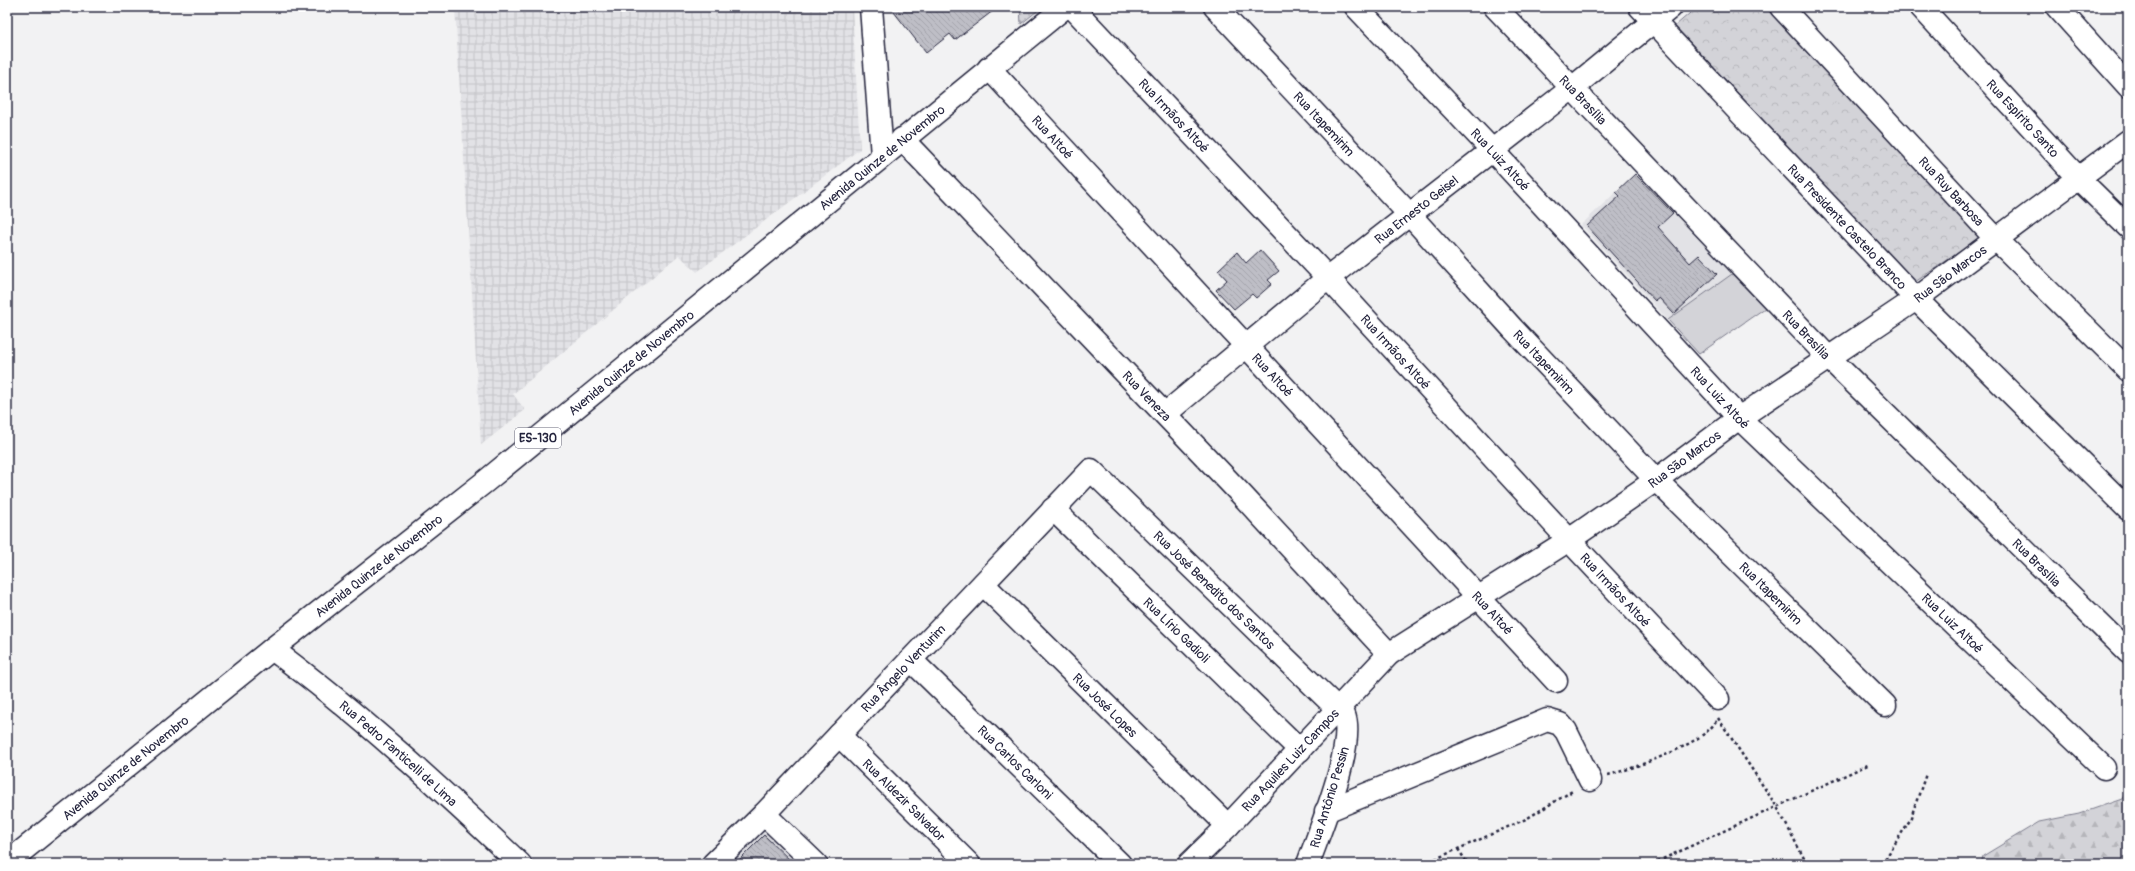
<svg xmlns="http://www.w3.org/2000/svg" width="2135" height="871" viewBox="0 0 2135 871" font-family="Pangolin,sans-serif">
<style>
.built{fill:#e2e2e6}
.industrial{fill:url(#industrial-grid)}
.grass{fill:url(#grass-dots);stroke:#7a7a8a}
.forest{fill:url(#forest-firs);stroke:#7a7a8a}
.park{fill:url(#park-crowns);stroke:#7a7a8a}
.pitch{fill:#d3d3d8;stroke:#7a7a8a}
.building{fill:url(#building-back-hatch);stroke:#22223b}
.lines{fill:none;stroke-linecap:round;stroke-linejoin:round}
.minor-casing{stroke:#22223b;stroke-width:25}
.major-casing{stroke:#22223b;stroke-width:25}
.path{stroke:#22223b;stroke-width:2.5;stroke-dasharray:3 3;stroke-linecap:butt}
.minor{stroke:#fff;stroke-width:22}
.major{stroke:#fff;stroke-width:22}
.labels{text-anchor:middle;stroke-width:3;stroke-linejoin:round;paint-order:stroke}
.shield{fill:#fff;stroke:#646476;stroke-width:1}
.shield-label{font-size:12px;font-weight:bold;fill:#22223b}
.street-label{font-size:13px;fill:#22223b;stroke:#fff}
</style>
<defs>
<pattern id="industrial-grid" width="8" height="8" patternUnits="userSpaceOnUse"><rect width="8" height="8" fill="#e2e2e6"/><path d="M0 4h8M4 0v8" fill="none" stroke="#c2c2c6"/></pattern>
<pattern id="grass-dots" width="8" height="8" patternUnits="userSpaceOnUse"><rect width="8" height="8" fill="#d3d3d8"/><path d="M2 2h.1M6 6h.1" fill="none" stroke="#b5b5ba" stroke-width="1.8" stroke-linecap="round"/></pattern>
<pattern id="forest-firs" width="22" height="20" patternUnits="userSpaceOnUse"><rect width="22" height="20" fill="#d3d3d8"/><path d="M5 1l3.5 6h-7zM16 11l3.5 6h-7z" fill="#b5b5ba"/></pattern>
<pattern id="park-crowns" width="20" height="18" patternUnits="userSpaceOnUse"><rect width="20" height="18" fill="#d3d3d8"/><path d="M2 6a3 3 0 1 1 6 0M12 15a3 3 0 1 1 6 0" fill="none" stroke="#b5b5ba"/></pattern>
<pattern id="building-back-hatch" width="6" height="6" patternUnits="userSpaceOnUse"><rect width="6" height="6" fill="#bebec6"/><path d="M-1 5l2 2M0 0l6 6M5-1l2 2" fill="none" stroke="#a3a3ab"/></pattern>
</defs>
<rect width="100%" height="100%" fill="#f2f2f3"/>
<filter id="ink" filterUnits="userSpaceOnUse"><feTurbulence type="fractalNoise" baseFrequency=".025" numOctaves="2"/><feDisplacementMap in="SourceGraphic" scale="8" xChannelSelector="R" yChannelSelector="G"/><feConvolveMatrix kernelMatrix="1 2 1 2 8 2 1 2 1" color-interpolation-filters="sRGB"/></filter>
<g filter="url(#ink)">
<!-- built -->
<g class="built">
<polygon points="1635,174 1765,308 1699,354 1581,225"/>
<polygon points="763,828 800,864 727,864"/>
</g>
<!-- industrial -->
<polygon class="industrial" points="455,7 852,7 860,149 697,272 679,255 513,394 525,410 481,445"/>
<!-- grass -->
<polygon class="grass" points="1020,7 1042,7 1021,24"/>
<!-- forest -->
<polygon class="forest" points="2128,788 2128,860 2125,864 1981,864 1983,856 2039,822 2079,814 2122,799"/>
<!-- park -->
<polygon class="park" points="1697,7 1766,7 1983,236 1915,282 1675,26"/>
<!-- pitch -->
<polygon class="pitch" points="1732,274 1765,308 1699,354 1668,320"/>
<!-- building -->
<g class="building">
<polygon points="890,7 998,7 955,40 950,34 926,53"/>
<polygon points="1635,174 1673,213 1658,227 1690,263 1699,255 1717,274 1674,314 1659,298 1655,301 1587,226 1620,196 1616,192"/>
<polygon points="1260,250 1279,271 1268,280 1272,284 1256,298 1252,294 1234,309 1216,290 1227,280 1218,270 1237,252 1246,263"/>
<polygon points="764,835 794,864 735,864"/>
</g>
<g class="lines">
<!-- minor casing -->
<g class="minor-casing">
<g id="minor">
<polyline points="871,7 882,156"/>
<path id="s1" d="M1072 7 1328 278 1569 540 1718 699"/>
<path id="s2" d="M1215 7 1410 215 1513 329 1656 480 1885 705"/>
<path id="s3" d="M1356 7 1492 150 1739 418 2104 768"/>
<path id="s4" d="M1495 7 1828 357 2128 652"/>
<path id="s5" d="M1640 7 1916 299 2128 509"/>
<path id="s6" d="M1781 7 1997 240 2128 370"/>
<path id="s7" d="M1921 7 2079 179 2128 227"/>
<polyline points="2057,7 2128,86"/>
<path id="s8" d="M989 68 1556 681"/>
<path id="s9" d="M902 139 1240 493 1389 654"/>
<path id="s10" d="M1165 414 1328 278 1571 89 1671 7"/>
<path id="s11" d="M1053 509 1300 750"/>
<path id="s12" d="M983 584 1228 826"/>
<path id="s13" d="M272 649C360 714 441 789 520 864"/>
<path id="s14" d="M911 660 1120 864"/>
<path id="s15" d="M839 735 969 864"/>
<polyline points="1326,811 1547,720 1560,724 1566,731 1590,780"/>
<polyline points="764,814 816,864"/>
<path id="s16" d="M713 864 764 814 1091 470 1344 715C1356 745 1319 832 1308 864"/>
<path id="s17" d="M1189 864 1228 826 1389 654 1569 540 1656 480 1739 418 1916 299 2128 141"/>
</g>
</g>
<!-- major casing -->
<g class="major-casing">
<g id="major">
<path id="s18" d="M7 863 272 649 486 481 1065 7"/>
</g>
</g>
<!-- path -->
<g class="path">
<polyline points="1718,718 1777,807 1807,864"/>
<path d="M1608 775C1632 769 1711 742 1717 718"/>
<polyline points="1458,849 1468,864"/>
<polyline points="1424,864 1526,819 1574,790"/>
<polyline points="1652,864 1870,764"/>
<polyline points="1882,864 1910,820 1926,774"/>
</g>
<!-- minor -->
<use href="#minor" class="minor"/>
<!-- major -->
<use href="#major" class="major"/>
</g>
</g>
<g class="labels">
<!-- shield labels -->
<rect class="shield" x="515" y="428" width="46" height="20" rx="3"/>
<g class="shield-label">
<text x="538" y="442">ES-130</text>
</g>
<!-- street labels -->
<g class="street-label">
<text dy="5" stroke="none"><textPath href="#s4" startOffset="128">Rua Brasília</textPath></text>
<text dy="5" stroke="none"><textPath href="#s1" startOffset="149">Rua Irmãos Altoé</textPath></text>
<text dy="5" stroke="none"><textPath href="#s7" startOffset="151">Rua Espírito Santo</textPath></text>
<text dy="5" stroke="none"><textPath href="#s2" startOffset="160">Rua Itapemirim</textPath></text>
<text dy="5" stroke="none"><textPath href="#s8" startOffset="94">Rua Altoé</textPath></text>
<text dy="5" stroke="none"><textPath href="#s18" startOffset="1124">Avenida Quinze de Novembro</textPath></text>
<text dy="5" stroke="none"><textPath href="#s3" startOffset="210">Rua Luiz Altoé</textPath></text>
<text dy="5" stroke="none"><textPath href="#s6" startOffset="251">Rua Ruy Barbosa</textPath></text>
<text dy="5" stroke="none"><textPath href="#s10" startOffset="324">Rua Ernesto Geisel</textPath></text>
<text dy="5" stroke="none"><textPath href="#s5" startOffset="302">Rua Presidente Castelo Branco</textPath></text>
<text dy="5" stroke="none"><textPath href="#s17" startOffset="968">Rua São Marcos</textPath></text>
<text dy="5" stroke="none"><textPath href="#s4" startOffset="452">Rua Brasília</textPath></text>
<text dy="5" stroke="none"><textPath href="#s1" startOffset="473">Rua Irmãos Altoé</textPath></text>
<text dy="5" stroke="none"><textPath href="#s18" startOffset="800">Avenida Quinze de Novembro</textPath></text>
<text dy="5" stroke="none"><textPath href="#s2" startOffset="484">Rua Itapemirim</textPath></text>
<text dy="5" stroke="none"><textPath href="#s8" startOffset="418">Rua Altoé</textPath></text>
<text dy="5" stroke="none"><textPath href="#s9" startOffset="355">Rua Veneza</textPath></text>
<text dy="5" stroke="none"><textPath href="#s3" startOffset="534">Rua Luiz Altoé</textPath></text>
<text dy="5" stroke="none"><textPath href="#s17" startOffset="644">Rua São Marcos</textPath></text>
<text dy="5" stroke="none"><textPath href="#s4" startOffset="776">Rua Brasília</textPath></text>
<text dy="5" stroke="none"><textPath href="#s18" startOffset="476">Avenida Quinze de Novembro</textPath></text>
<text dy="5" stroke="none"><textPath href="#s16" startOffset="718">Rua José Benedito dos Santos</textPath></text>
<text dy="5" stroke="none"><textPath href="#s1" startOffset="797">Rua Irmãos Altoé</textPath></text>
<text dy="5" stroke="none"><textPath href="#s2" startOffset="808">Rua Itapemirim</textPath></text>
<text dy="5" stroke="none"><textPath href="#s8" startOffset="742">Rua Altoé</textPath></text>
<text dy="5" stroke="none"><textPath href="#s3" startOffset="858">Rua Luiz Altoé</textPath></text>
<text dy="5" stroke="none"><textPath href="#s11" startOffset="173">Rua Lírio Gadioli</textPath></text>
<text dy="5" stroke="none"><textPath href="#s16" startOffset="273">Rua Ângelo Venturim</textPath></text>
<text dy="5" stroke="none"><textPath href="#s12" startOffset="172">Rua José Lopes</textPath></text>
<text dy="5" stroke="none"><textPath href="#s13" startOffset="164">Rua Pedro Fanticelli de Lima</textPath></text>
<text dy="5" stroke="none"><textPath href="#s17" startOffset="145">Rua Aquiles Luiz Campos</textPath></text>
<text dy="5" stroke="none"><textPath href="#s14" startOffset="146">Rua Carlos Carloni</textPath></text>
<text dy="5" stroke="none"><textPath href="#s18" startOffset="152">Avenida Quinze de Novembro</textPath></text>
<text transform="translate(1329 797) rotate(-73)" y="5">Rua Antônio Pessin</text>
<text dy="5" stroke="none"><textPath href="#s15" startOffset="92">Rua Aldezir Salvador</textPath></text>
</g>
</g>
<!-- margin -->
<rect width="2135" height="871" fill="none" stroke="#fff" stroke-width="24"/>
<rect x="12" y="12" width="2111" height="847" fill="none" stroke="#22223b" stroke-width="1.5" filter="url(#ink)"/>
</svg>
